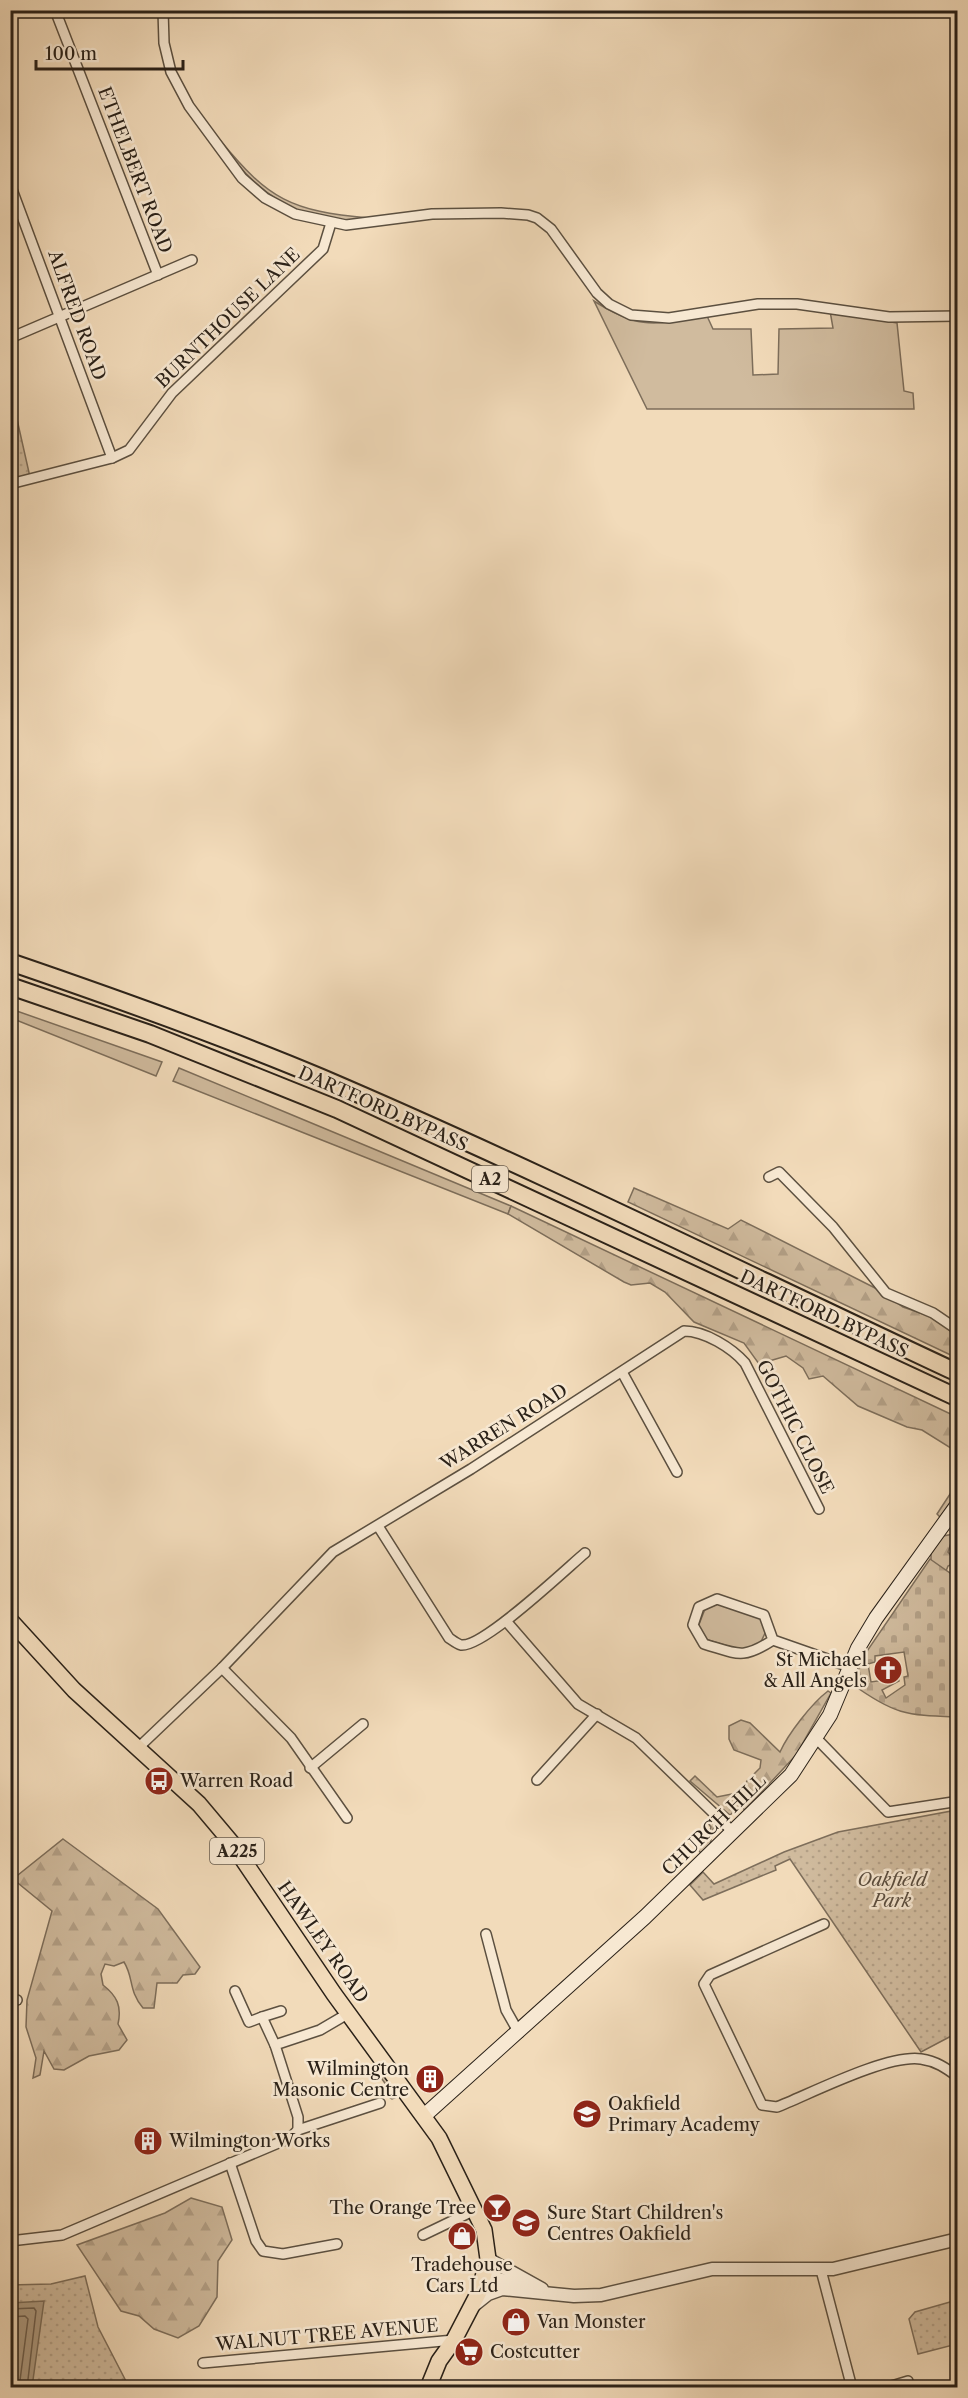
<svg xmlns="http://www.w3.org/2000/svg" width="968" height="2398" viewBox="0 0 968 2398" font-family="'Libre Caslon Text',serif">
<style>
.grass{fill:#d0bb9e;stroke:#7d6e5b;stroke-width:1.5}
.forest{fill:url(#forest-firs);stroke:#7d6e5b;stroke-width:1.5}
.cemetery{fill:url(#cemetery-stones);stroke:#7d6e5b;stroke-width:1.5;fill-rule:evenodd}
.park{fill:url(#park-dots);stroke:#7d6e5b;stroke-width:1.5}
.water{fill:#ae9c83;stroke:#796b58;stroke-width:1.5}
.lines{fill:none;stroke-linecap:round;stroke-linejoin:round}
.shore{stroke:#6c5e4e;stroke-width:1.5}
.minor-casing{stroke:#5c5040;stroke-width:12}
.tertiary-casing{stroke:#5c5040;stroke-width:15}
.secondary-casing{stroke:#2a2118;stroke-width:16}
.primary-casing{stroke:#2a2118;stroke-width:18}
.trunk-casing{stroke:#2a2118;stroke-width:20}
.minor{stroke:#f7e8d2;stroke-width:9}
.tertiary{stroke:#f7e8d2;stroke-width:12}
.secondary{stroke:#f7e8d2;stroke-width:14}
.primary{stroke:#f2dbba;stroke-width:15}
.trunk{stroke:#f2dbba;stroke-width:16}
.labels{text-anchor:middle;stroke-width:5;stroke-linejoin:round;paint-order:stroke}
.shield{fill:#f7e8d2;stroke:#685d50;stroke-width:1.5}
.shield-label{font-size:16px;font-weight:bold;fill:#2a2118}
.street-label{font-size:18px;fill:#2a2118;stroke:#f7e8d2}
.poi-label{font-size:18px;fill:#2a2118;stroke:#f7e8d2;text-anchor:start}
.park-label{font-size:18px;font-style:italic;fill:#5c4f40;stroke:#f7e8d2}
</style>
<defs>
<pattern id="forest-firs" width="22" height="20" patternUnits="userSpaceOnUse" patternTransform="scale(1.5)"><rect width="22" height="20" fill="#d0bb9e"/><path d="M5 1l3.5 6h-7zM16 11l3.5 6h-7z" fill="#b3a087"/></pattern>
<pattern id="cemetery-stones" width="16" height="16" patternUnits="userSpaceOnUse" patternTransform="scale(1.5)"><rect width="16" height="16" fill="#d0bb9e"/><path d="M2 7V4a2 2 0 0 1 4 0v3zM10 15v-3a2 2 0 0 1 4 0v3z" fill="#b3a087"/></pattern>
<pattern id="park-dots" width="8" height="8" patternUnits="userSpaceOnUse" patternTransform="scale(1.5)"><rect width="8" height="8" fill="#d0bb9e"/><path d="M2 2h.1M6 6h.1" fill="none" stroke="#b3a087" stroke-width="1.8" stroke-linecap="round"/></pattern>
</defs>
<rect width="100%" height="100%" fill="#f2dbba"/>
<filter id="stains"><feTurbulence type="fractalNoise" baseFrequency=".00333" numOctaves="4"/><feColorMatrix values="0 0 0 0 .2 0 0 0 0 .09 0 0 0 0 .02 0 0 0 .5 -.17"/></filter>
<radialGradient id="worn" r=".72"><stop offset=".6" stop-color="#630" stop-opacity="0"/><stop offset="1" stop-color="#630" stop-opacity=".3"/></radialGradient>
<!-- grass -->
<g class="grass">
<path d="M220 140C269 200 291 211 369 218 306 231 251 190 220 140Z"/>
<path d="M594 301C641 331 655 324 707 316L713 329H751L753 375 778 374 779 329 833 328 830 311 897 323 904 391 913 393 914 409H647Z"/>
<polygon points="11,1009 162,1062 156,1076 11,1018"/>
<polygon points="179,1068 511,1206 508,1214 173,1081"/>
<polygon points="952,1491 955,1497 940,1517 937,1514"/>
<polygon points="720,1603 761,1617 766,1631 760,1644 744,1651 705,1639 698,1627 705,1609"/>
<polygon points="710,1821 714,1825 710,1845 701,1853 696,1848 709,1835 711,1827 708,1823"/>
<polygon points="374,2064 400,2096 392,2099 387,2096 387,2086 372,2065"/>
</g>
<!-- forest -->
<g class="forest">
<polygon points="634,1188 728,1229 741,1220 879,1290 903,1307 935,1318 957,1334 957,1358 628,1202"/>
<polygon points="511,1206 957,1417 957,1452 922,1430 907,1427 858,1406 823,1376 809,1379 803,1368 786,1356 759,1364 744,1343 694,1322 665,1292 650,1283 631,1285 624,1282 508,1214"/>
<polygon points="954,1534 948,1552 957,1562 948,1566 943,1579 931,1572 931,1553 943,1536"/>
<path d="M828 1691 831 1693 796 1755 745 1810 740 1806 730 1815 690 1781 695 1776 717 1797 742 1792 747 1781 760 1768 761 1760 734 1750 729 1739V1726L741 1720 750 1723 780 1752C788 1734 812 1703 828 1691Z"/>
<path d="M63 1839 158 1909 200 1967 195 1974 183 1975 177 1983H157L154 2008H143C128 1990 134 1978 124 1962L114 1966 105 1964 101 1974 103 1985C117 1996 122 2006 118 2024L127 2040 119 2050 89 2056 64 2070 54 2069 44 2051 40 2075 33 2078 36 2058 26 2027 27 2000 52 1911 13 1879Z"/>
<polygon points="191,2198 222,2207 232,2240 218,2261 217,2297 199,2326 178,2338 154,2329 139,2316 121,2311 77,2245 165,2213"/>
</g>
<!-- cemetery -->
<path class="cemetery" d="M930 1559 957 1578V1717C906 1715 895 1715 852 1684L865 1654ZM904 1652 908 1676 904 1677 905 1685 886 1698 882 1690 899 1681 898 1678 871 1682 868 1664 875 1662V1656Z"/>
<!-- park -->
<g class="park">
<polygon points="14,406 30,477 11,481 10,407"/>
<polygon points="957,1810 957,2033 921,2052 790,1859 775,1866 776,1870 703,1900 690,1885 703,1872 714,1884 784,1852 838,1832"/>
<polygon points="85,2276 98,2327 129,2387 11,2387 10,2285 51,2284"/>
<polygon points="957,2300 957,2344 918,2354 909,2319 915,2312"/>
</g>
<!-- water -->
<polygon class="water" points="44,2301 32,2387 11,2387 11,2303"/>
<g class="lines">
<!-- shore -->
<g class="shore">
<polyline points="10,2309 34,2308 36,2311 27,2388"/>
<polyline points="10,2317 25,2316 28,2319 19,2388"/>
<polyline points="10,2326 17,2329 10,2381"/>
</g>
<!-- minor casing -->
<g class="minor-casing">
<g id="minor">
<polyline points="55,10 158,275"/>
<polyline points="163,10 164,43 171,72 189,106 242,178 265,198 295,214 346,225 432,214 501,213 528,215 537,218 551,229 597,293 609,304 631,315 669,318 758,304 797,304 889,317 958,316"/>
<polyline points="10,184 112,458"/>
<polyline points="10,338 192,260"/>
<polyline points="10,484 112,458 129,450 172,393 323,249 331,223"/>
<polyline points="769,1177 779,1172 833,1227 886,1293 933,1313 958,1330"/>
<polyline points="622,1372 677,1472"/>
<path d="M378 1526 449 1638C452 1640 457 1644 461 1645 483 1648 566 1569 585 1553"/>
<polyline points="506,1621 578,1704 636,1738 733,1832"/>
<path d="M773 1640 764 1615 717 1599 699 1607 693 1625 704 1644C738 1654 742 1660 773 1640L850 1667"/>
<polyline points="222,1668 291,1738 347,1818"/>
<polyline points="817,1739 888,1812 953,1802"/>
<path d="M138 1748 222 1668 333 1552 471 1469 684 1331C705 1331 732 1348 745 1363L819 1509"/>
<polyline points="310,1768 363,1724"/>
<polyline points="537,1780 597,1714"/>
<path d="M824 1924 710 1975 704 1984 762 2105 777 2107C810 2094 887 2054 921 2059 936 2061 946 2068 958 2077"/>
<polyline points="486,1934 506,2010 519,2033"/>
<polyline points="235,1991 249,2022 262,2017"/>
<polyline points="10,2000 17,2000"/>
<polyline points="275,2045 262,2017 281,2011"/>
<polyline points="298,2130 298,2117 275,2045 320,2030 349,2013"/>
<polyline points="230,2163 256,2241 263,2251 283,2254 337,2244"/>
<polyline points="423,2235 475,2210"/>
<polyline points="10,2241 62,2235 290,2138 298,2130 380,2103"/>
<polyline points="821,2270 852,2388"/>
<polyline points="203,2363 454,2340"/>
<polyline points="885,2388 908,2381"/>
</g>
</g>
<!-- tertiary casing -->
<g class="tertiary-casing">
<g id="tertiary">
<polyline points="488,2259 542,2289"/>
<polyline points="485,2275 519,2285"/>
<polyline points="473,2306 488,2294 502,2289 574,2296 601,2295 712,2269 833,2269 958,2239"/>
</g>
</g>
<!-- secondary casing -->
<g class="secondary-casing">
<polyline id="secondary" points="425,2115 645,1917 791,1775 830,1715 858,1648 876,1618 958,1504"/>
</g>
<!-- primary casing -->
<g class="primary-casing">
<polyline id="primary" points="10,1620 74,1690 199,1804 231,1842 334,1994 439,2138 484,2230 488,2259 479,2292 454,2340 439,2361 428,2388"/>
</g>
<!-- trunk casing -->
<g class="trunk-casing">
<g id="trunk">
<path d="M10 962C115 998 220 1035 322 1078 537 1170 746 1274 958 1373"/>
<polyline points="10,986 150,1034 337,1109 958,1398"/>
</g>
</g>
<!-- minor -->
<use href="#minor" class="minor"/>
<!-- tertiary -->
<use href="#tertiary" class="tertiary"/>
<!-- secondary -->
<use href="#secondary" class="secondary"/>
<!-- primary -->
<use href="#primary" class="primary"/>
<!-- trunk -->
<use href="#trunk" class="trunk"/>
</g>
<!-- icons -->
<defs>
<g id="church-disc" transform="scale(1.5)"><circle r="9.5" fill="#8f2418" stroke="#f7e8d2"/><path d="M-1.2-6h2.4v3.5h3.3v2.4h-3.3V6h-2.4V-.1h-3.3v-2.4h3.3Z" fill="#fff"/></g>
<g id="bus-disc" transform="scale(1.5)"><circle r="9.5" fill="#8f2418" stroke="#f7e8d2"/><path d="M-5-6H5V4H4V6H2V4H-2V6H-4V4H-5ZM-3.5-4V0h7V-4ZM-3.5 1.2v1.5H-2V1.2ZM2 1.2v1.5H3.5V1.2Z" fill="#fff"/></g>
<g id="building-disc" transform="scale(1.5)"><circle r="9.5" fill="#8f2418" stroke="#f7e8d2"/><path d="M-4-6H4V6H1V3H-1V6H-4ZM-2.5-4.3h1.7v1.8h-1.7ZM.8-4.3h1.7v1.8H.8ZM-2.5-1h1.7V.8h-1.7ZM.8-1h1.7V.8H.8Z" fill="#fff"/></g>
<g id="school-disc" transform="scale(1.5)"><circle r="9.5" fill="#8f2418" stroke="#f7e8d2"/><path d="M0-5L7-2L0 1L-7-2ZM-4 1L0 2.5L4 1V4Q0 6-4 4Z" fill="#fff"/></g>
<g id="bar-disc" transform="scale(1.5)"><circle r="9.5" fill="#8f2418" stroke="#f7e8d2"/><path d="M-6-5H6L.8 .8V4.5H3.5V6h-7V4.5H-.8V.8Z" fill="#fff"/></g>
<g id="shop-disc" transform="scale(1.5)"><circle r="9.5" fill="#8f2418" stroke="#f7e8d2"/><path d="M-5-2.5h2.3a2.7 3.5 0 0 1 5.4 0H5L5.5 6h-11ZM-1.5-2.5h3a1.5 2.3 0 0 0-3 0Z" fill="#fff"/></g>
<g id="supermarket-disc" transform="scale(1.5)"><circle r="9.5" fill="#8f2418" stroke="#f7e8d2"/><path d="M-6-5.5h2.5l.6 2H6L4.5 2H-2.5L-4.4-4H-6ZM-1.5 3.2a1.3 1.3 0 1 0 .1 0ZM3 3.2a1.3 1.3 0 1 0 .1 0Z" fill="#fff"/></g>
</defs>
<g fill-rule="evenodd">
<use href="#church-disc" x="888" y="1670"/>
<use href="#bus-disc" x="159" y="1781"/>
<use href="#building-disc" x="430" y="2079"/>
<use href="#school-disc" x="587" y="2114"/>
<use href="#building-disc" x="148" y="2141"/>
<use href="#bar-disc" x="497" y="2208"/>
<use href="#school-disc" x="526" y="2223"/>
<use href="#shop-disc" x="462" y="2236"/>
<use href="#shop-disc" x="516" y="2322"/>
<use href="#supermarket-disc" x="469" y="2352"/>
</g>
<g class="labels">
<!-- shield labels -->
<g class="shield">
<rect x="472" y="1166" width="36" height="26" rx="4.5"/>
<rect x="210" y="1838" width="54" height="26" rx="4.5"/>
</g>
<g class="shield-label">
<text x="490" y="1185">A2</text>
<text x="237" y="1857">A225</text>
</g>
<!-- street labels -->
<g class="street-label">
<text transform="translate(135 170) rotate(69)" y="6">ETHELBERT ROAD</text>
<text transform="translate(77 315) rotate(70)" y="6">ALFRED ROAD</text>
<text transform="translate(228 318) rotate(-44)" y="6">BURNTHOUSE LANE</text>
<text transform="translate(383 1109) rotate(24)" y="6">DARTFORD BYPASS</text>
<text transform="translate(824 1314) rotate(25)" y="6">DARTFORD BYPASS</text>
<text transform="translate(504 1427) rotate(-32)" y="6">WARREN ROAD</text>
<text transform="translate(795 1427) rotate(63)" y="6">GOTHIC CLOSE</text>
<text transform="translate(714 1825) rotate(-44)" y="6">CHURCH HILL</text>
<text transform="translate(323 1942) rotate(55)" y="6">HAWLEY ROAD</text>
<text transform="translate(327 2335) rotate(-5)" y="6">WALNUT TREE AVENUE</text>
</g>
<!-- poi labels -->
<g class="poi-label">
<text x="867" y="1666" text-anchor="end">St Michael<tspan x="867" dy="21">&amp; All Angels</tspan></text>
<text x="180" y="1787">Warren Road</text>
<text x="409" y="2075" text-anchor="end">Wilmington<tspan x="409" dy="21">Masonic Centre</tspan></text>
<text x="608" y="2110">Oakfield<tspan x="608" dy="21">Primary Academy</tspan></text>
<text x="169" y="2147">Wilmington Works</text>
<text x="476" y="2214" text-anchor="end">The Orange Tree</text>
<text x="547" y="2219">Sure Start Children's<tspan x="547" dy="21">Centres Oakfield</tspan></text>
<text x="462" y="2271" text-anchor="middle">Tradehouse<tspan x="462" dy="21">Cars Ltd</tspan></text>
<text x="537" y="2328">Van Monster</text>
<text x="490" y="2358">Costcutter</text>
</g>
<!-- park labels -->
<g class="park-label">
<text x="892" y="1886">Oakfield<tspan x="892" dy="21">Park</tspan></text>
</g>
</g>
<!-- margin -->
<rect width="968" height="2398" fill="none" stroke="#f2dbba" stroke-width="36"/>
<rect x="12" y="12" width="944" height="2374" fill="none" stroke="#2a2118" stroke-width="3"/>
<rect x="18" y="18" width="932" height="2362" fill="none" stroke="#2a2118" stroke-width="1.5"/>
<!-- scale -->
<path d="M36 60v9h147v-9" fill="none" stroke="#2a2118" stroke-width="3"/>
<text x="45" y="60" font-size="18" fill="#2a2118" stroke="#f7e8d2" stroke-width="4.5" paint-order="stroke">100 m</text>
<rect width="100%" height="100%" filter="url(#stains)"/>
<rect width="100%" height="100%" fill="url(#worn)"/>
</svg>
